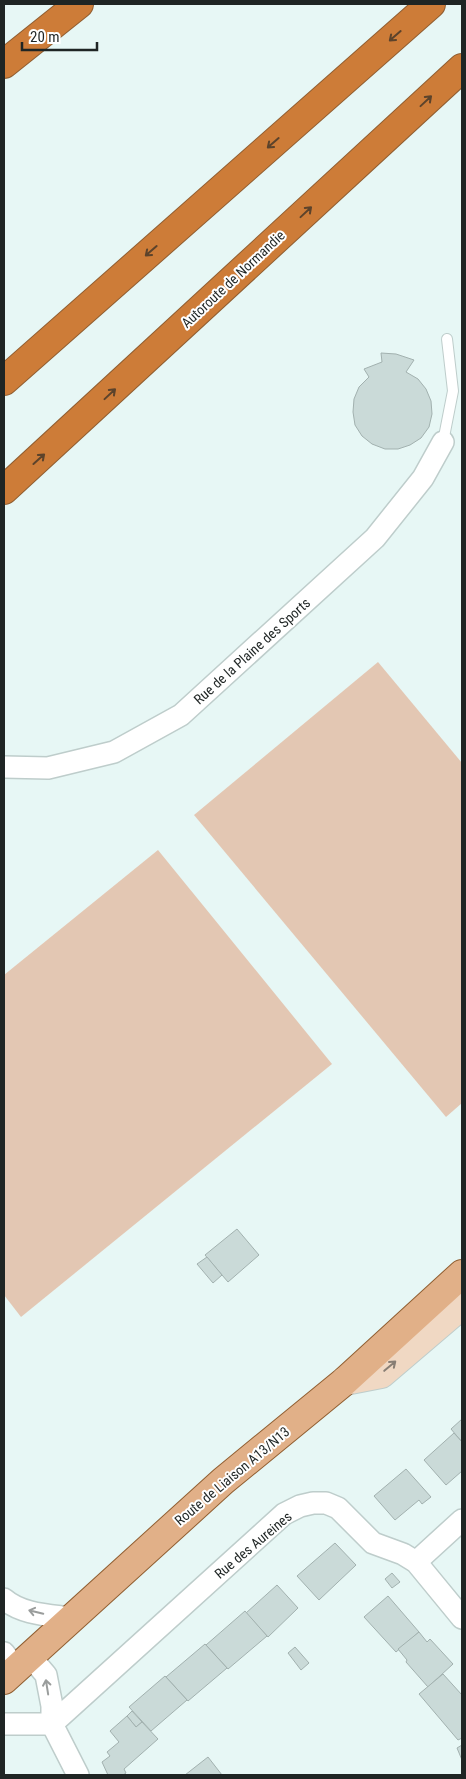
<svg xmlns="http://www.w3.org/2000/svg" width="466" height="1779" viewBox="0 0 466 1779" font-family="'Roboto Condensed',sans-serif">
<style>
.green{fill:#e3c7b3}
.building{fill:#cadad8;stroke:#a2b1af}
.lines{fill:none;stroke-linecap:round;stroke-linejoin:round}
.service-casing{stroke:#becdcb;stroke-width:12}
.minor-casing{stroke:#becdcb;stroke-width:24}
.secondary-casing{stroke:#becdcb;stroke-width:30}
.primary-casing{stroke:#905e31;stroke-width:30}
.motorway-casing{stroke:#905e31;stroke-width:30}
.service{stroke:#fff;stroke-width:10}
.minor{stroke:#fff;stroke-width:21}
.secondary{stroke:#f0d8c3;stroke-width:28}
.primary{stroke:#e1b088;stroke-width:28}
.motorway{stroke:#cd7c38;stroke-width:28}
.oneway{stroke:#5c432b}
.oneway2{stroke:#887e74}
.oneway3{stroke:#9a9d9c}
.labels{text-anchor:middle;stroke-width:4;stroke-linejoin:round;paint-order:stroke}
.street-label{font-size:14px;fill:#1f2524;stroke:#fff}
</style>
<rect width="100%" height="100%" fill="#e7f7f5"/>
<!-- green -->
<g class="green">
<polygon points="378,662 462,763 462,1103 446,1117 194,815"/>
<polygon points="158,850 332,1064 21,1317 4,1295 4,975"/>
</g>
<!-- building -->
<g class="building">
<polygon points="381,353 396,354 414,360 406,372 418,379 426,389 431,401 432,414 429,427 421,438 410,445 398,449 385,449 372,444 362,436 355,425 353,412 354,399 359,387 369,377 364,369 382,362"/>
<polygon points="237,1229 259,1255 228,1282 205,1255"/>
<polygon points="207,1257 222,1275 213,1283 197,1264"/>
<polygon points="462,1419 462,1442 451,1429"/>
<polygon points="454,1433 462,1442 462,1471 446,1485 424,1460"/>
<polygon points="406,1469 431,1497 422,1504 419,1500 395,1520 374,1496"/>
<polygon points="335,1543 356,1565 319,1600 297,1576"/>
<polygon points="392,1573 400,1582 392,1588 385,1579"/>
<polygon points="277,1585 298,1608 268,1637 246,1613"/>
<polygon points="388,1596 419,1632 396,1652 364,1617"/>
<polygon points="245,1611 267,1636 228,1669 206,1645"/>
<polygon points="419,1632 427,1642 430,1639 453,1664 428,1687 406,1662 407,1660 398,1649"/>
<polygon points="205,1644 227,1668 188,1701 166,1677"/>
<polygon points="295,1647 309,1663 301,1670 288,1653"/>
<polygon points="443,1674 462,1695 462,1738 458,1740 419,1694"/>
<polygon points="165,1676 187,1700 151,1731 129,1707"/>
<polygon points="132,1711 142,1722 136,1727 127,1716"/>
<polygon points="127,1716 136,1727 142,1722 158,1739 124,1769 126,1773 123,1775 108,1775 102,1762 110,1756 107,1752 119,1742 110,1731"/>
<polygon points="462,1745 462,1760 457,1748"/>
<polygon points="208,1757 222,1775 185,1775"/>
</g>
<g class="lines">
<!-- service casing -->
<g class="service-casing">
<polyline id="service" points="443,442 453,391 447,339"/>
</g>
<!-- minor casing -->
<g class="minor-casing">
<g id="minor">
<polyline points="4,767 48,768 114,752 181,715 375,538 423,478 443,442"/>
<polyline points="416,1562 462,1520"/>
<path d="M4 1599C21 1614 48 1615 70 1618"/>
<polyline points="4,1653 16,1669"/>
<polyline points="29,1655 46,1675 52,1706 52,1724 78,1775"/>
<polyline points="4,1724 52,1724"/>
<polyline points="52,1724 284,1514 300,1506 313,1503 326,1503 338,1508 373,1543 403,1554 416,1562 462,1618"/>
</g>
</g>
<!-- secondary casing -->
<g class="secondary-casing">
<polyline id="secondary" points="345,1381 381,1374 462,1305"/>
</g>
<!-- primary casing -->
<g class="primary-casing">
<polyline id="primary" points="4,1680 223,1481 345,1381 462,1274"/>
</g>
<!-- motorway casing -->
<g class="motorway-casing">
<g id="motorway">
<polyline points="4,64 79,4"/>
<polyline points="4,381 431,4"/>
<polyline points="4,490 462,68"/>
</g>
</g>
<!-- service -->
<use href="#service" class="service"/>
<!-- minor -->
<use href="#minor" class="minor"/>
<!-- secondary -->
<use href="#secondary" class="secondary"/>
<!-- primary -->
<use href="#primary" class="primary"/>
<!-- motorway -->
<use href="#motorway" class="motorway"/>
</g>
<!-- one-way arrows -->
<defs><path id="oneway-shaft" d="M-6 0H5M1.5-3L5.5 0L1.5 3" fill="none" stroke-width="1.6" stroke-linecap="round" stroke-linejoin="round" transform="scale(1.25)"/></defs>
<g class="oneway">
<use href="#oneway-shaft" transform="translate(395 36) rotate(139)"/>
<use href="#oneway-shaft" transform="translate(426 101) rotate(-43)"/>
<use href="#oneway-shaft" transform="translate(273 143) rotate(139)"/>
<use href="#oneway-shaft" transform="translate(306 212) rotate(-43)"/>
<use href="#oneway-shaft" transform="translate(151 251) rotate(139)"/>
<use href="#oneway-shaft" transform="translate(110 394) rotate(-43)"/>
<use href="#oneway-shaft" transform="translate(39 459) rotate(-42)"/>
</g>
<use class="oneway2" href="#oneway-shaft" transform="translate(390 1366) rotate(-40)"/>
<g class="oneway3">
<use href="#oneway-shaft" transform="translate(36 1612) rotate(-166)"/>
<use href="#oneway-shaft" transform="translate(47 1687) rotate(-99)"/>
</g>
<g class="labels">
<!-- street labels -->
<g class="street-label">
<text transform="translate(233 279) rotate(-43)" y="5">Autoroute de Normandie</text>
<text transform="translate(252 651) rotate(-42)" y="5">Rue de la Plaine des Sports</text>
<text transform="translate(232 1476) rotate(-40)" y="5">Route de Liaison A13/N13</text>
<text transform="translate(253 1545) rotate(-40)" y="5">Rue des Aureines</text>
</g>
</g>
<!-- border -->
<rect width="466" height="1779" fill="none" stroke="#1f2524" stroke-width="10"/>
<!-- scale -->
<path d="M22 42v8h75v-8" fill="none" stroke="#1f2524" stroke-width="2.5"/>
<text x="30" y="42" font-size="15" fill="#1f2524" stroke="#ffffff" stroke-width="4" paint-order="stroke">20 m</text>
</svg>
